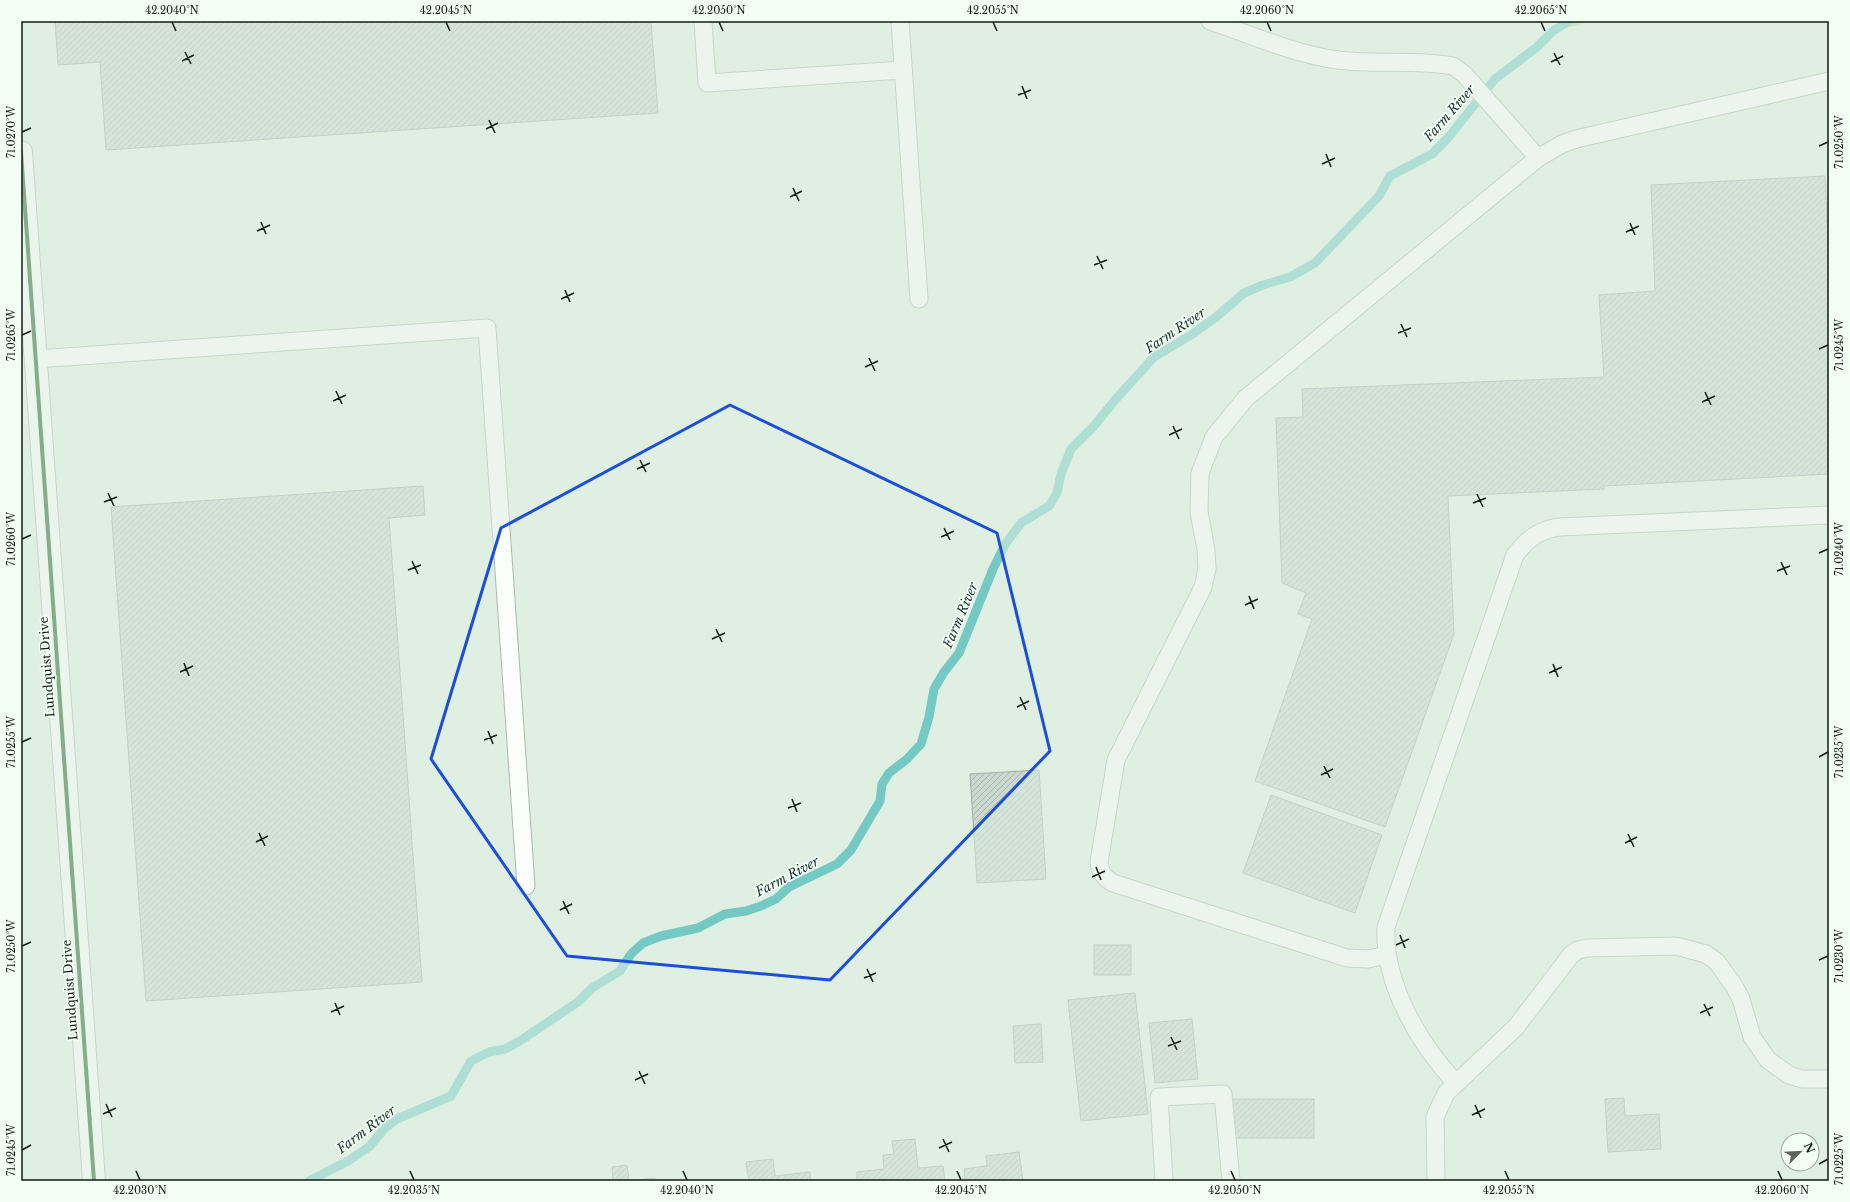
<svg xmlns="http://www.w3.org/2000/svg" width="1850" height="1202" viewBox="0 0 1850 1202" font-family="'Libre Baskerville',serif">
<style>
.wetland{fill:url(#wetland-marsh)}
.lines{fill:none;stroke-linecap:round;stroke-linejoin:round}
.stream{stroke:#75c9c4;stroke-width:9}
.building{fill:url(#building-hatch);stroke:#a0aea5}
.lane-casing{stroke:#acb9ae;stroke-width:19}
.street-casing{stroke:#acb9ae;stroke-width:24}
.lane{stroke:#fafdfa;stroke-width:17}
.street{stroke:#fafdfa;stroke-width:22}
.cycleway-casing{stroke:#f2fdf4;stroke-width:6}
.cycleway{stroke:#1b5e20;stroke-width:4}
.marked{fill:none;stroke:#1d4ed8;stroke-width:3;stroke-linejoin:round}
.ticks{fill:none;stroke:#121d14;stroke-width:1.5}
.labels{text-anchor:middle;stroke-width:3.5;stroke-linejoin:round;paint-order:stroke}
.street-label{font-size:12px;fill:#121d14;stroke:#f2fdf4}
.water-label{font-size:13px;font-style:italic;fill:#1b3433;stroke:#f2fdf4}
.neatline{fill:none;stroke:#121d14;stroke-width:1.5}
.ticks-label{font-size:10px;text-anchor:middle;fill:#121d14}
</style>
<defs>
<pattern id="wetland-marsh" width="20" height="14" patternUnits="userSpaceOnUse"><rect width="20" height="14" fill="#d3d9b0"/><path d="M1 5h8M5 5V1M11 12h8M15 12V8" fill="none" stroke="#b4ba96"/></pattern>
<pattern id="building-hatch" width="6" height="6" patternUnits="userSpaceOnUse"><rect width="6" height="6" fill="#cad8cf"/><path d="M-1 1l2-2M0 6l6-6M5 7l2-2" fill="none" stroke="#acb9b1"/></pattern>
</defs>
<rect width="100%" height="100%" fill="#dfefe1"/>
<!-- wetland -->
<polygon class="wetland" points="1559,21 1592,21 1566,28"/>
<g class="lines">
<!-- stream -->
<polyline class="stream" points="309,1181 348,1161 369,1147 384,1129 397,1119 451,1096 471,1061 489,1052 505,1049 520,1041 578,1002 592,988 620,971 631,954 643,943 661,936 698,928 725,914 746,911 761,906 776,899 789,887 837,864 851,850 880,801 882,784 889,773 907,759 921,744 929,717 934,689 944,672 959,653 993,569 1006,543 1021,523 1049,506 1057,493 1061,474 1071,449 1094,426 1115,400 1154,357 1191,335 1215,318 1244,293 1263,285 1290,277 1315,263 1379,196 1390,176 1432,154 1447,139 1495,79 1537,47 1553,31 1569,21"/>
</g>
<!-- building -->
<g class="building">
<polygon points="55,21 651,21 658,113 106,150 100,62 58,65"/>
<polygon points="1825,176 1829,263 1829,474 1604,486 1604,489 1448,496 1454,634 1385,827 1255,781 1312,619 1298,614 1306,593 1282,583 1276,418 1303,417 1302,389 1604,377 1599,295 1655,291 1651,185"/>
<polygon points="423,486 425,515 389,518 422,982 146,1001 111,507"/>
<polygon points="1039,770 1046,879 977,883 970,774"/>
<polygon points="1271,795 1382,835 1355,913 1243,873"/>
<rect x="1094" y="945" width="37" height="30"/>
<polygon points="1135,993 1148,1114 1081,1121 1068,1000"/>
<polygon points="1192,1019 1198,1079 1155,1083 1149,1023"/>
<polygon points="1041,1024 1043,1062 1015,1063 1013,1026"/>
<polygon points="1624,1098 1625,1116 1659,1114 1661,1149 1608,1152 1605,1099"/>
<polygon points="1230,1099 1314,1099 1314,1138 1229,1138"/>
<polygon points="915,1139 918,1168 943,1166 945,1181 857,1181 857,1172 884,1169 883,1155 894,1154 892,1141"/>
<polygon points="1019,1152 1023,1181 965,1181 964,1169 987,1166 986,1156"/>
<polygon points="773,1159 775,1176 810,1172 811,1181 749,1181 746,1162"/>
<polygon points="627,1165 629,1181 655,1178 656,1181 613,1181 612,1167"/>
</g>
<g class="lines">
<!-- lane casing -->
<g class="lane-casing">
<g id="lane">
<polyline points="703,21 707,83 903,70"/>
<polyline points="900,21 919,299"/>
<path d="M1210 21C1252 35 1294 54 1338 60 1376 65 1416 59 1453 66L1464 74 1538 158"/>
<polyline points="36,359 487,328 526,886"/>
<path d="M1387 955 1368 959 1347 958 1113 883C1104 878 1100 872 1099 862L1116 760 1203 587 1207 569 1206 550 1199 512 1200 473 1214 437 1246 398 1538 158 1562 144 1576 139 1829 81"/>
<path d="M1456 1083C1419 1044 1383 983 1386 927L1515 555C1527 539 1539 530 1559 527L1829 515"/>
<polyline points="1164,1181 1159,1097 1223,1094 1231,1181"/>
<polyline points="1436,1181 1435,1117 1446,1093 1516,1027 1571,955 1578,950 1587,948 1676,946 1706,954 1717,962 1734,986 1741,999 1752,1037 1768,1060 1789,1075 1802,1079 1829,1079"/>
</g>
</g>
<!-- street casing -->
<g class="street-casing">
<polyline id="street" points="21,152 94,1181"/>
</g>
<!-- lane -->
<use href="#lane" class="lane"/>
<!-- street -->
<use href="#street" class="street"/>
<!-- cycleway casing -->
<g class="cycleway-casing">
<polyline id="cycleway" points="21,152 94,1181"/>
</g>
<!-- cycleway -->
<use href="#cycleway" class="cycleway"/>
</g>
<!-- marked area -->
<path d="M0 0H1850V1202H0ZM730 405 997 533 1050 751 830 980 567 956 431 759 501 528Z" fill="#dfefe1" fill-opacity=".55" fill-rule="evenodd"/>
<path class="marked" d="M730 405 997 533 1050 751 830 980 567 956 431 759 501 528Z"/>
<!-- ticks -->
<path class="ticks" d="M172 22 176 31M446 22 450 31M719 22 723 31M993 22 997 31M1267 22 1271 31M1541 22 1545 31M185 52 191 64M1554 53 1560 65M182 61 194 55M1551 62 1563 56M1022 86 1027 99M1018 95 1031 90M489 120 495 133M486 129 498 123M22 132 31 128M1819 146 1828 142M1326 154 1331 167M1322 164 1335 158M793 188 799 201M790 197 802 191M261 222 266 234M1630 223 1635 235M257 231 270 225M1626 232 1639 226M1097 256 1103 269M1094 265 1107 260M565 290 570 302M561 299 574 293M1401 324 1407 337M1398 333 1411 328M22 335 31 331M1819 349 1828 345M869 358 875 371M865 367 878 361M336 391 342 404M1705 392 1711 405M333 401 346 395M1702 402 1715 396M1173 426 1179 439M1169 435 1182 429M640 460 646 472M637 469 650 463M108 493 114 506M1477 494 1483 507M104 502 117 497M1473 503 1486 498M944 528 950 540M941 537 954 531M22 539 31 535M1819 553 1828 549M412 561 418 574M1781 562 1787 575M408 570 421 565M1777 571 1790 566M1249 596 1254 609M1245 605 1258 599M716 629 722 642M712 639 725 633M184 663 189 676M1553 664 1558 677M180 672 193 666M1549 673 1562 667M1020 697 1026 710M1017 707 1029 701M488 731 493 744M484 740 497 735M22 742 31 738M1819 757 1828 752M1324 766 1330 778M1321 775 1333 769M792 799 797 812M788 808 801 803M259 833 265 846M1628 834 1634 847M256 842 268 836M1625 843 1637 837M1096 867 1101 880M1092 877 1105 871M563 901 569 914M560 910 572 904M1400 935 1405 948M1396 945 1409 939M22 946 31 942M1819 960 1828 956M867 969 873 982M864 978 876 973M335 1003 340 1015M1704 1004 1710 1016M331 1012 344 1006M1700 1013 1713 1007M1171 1037 1177 1050M1168 1046 1181 1041M639 1071 645 1084M635 1080 648 1074M106 1104 112 1117M1475 1105 1481 1118M103 1114 116 1108M1472 1115 1485 1109M943 1139 949 1152M939 1148 952 1142M22 1150 31 1145M1819 1164 1828 1159M136 1171 140 1180M410 1171 414 1180M683 1171 687 1180M957 1171 961 1180M1231 1171 1235 1180M1505 1171 1509 1180M1778 1171 1782 1180"/>
<g class="labels">
<!-- street labels -->
<g class="street-label">
<text transform="translate(47 667) rotate(-94)" y="4">Lundquist Drive</text>
<text transform="translate(70 990) rotate(-94)" y="4">Lundquist Drive</text>
</g>
<!-- water labels -->
<g class="water-label">
<text transform="translate(1449 113) rotate(-49)" y="5">Farm River</text>
<text transform="translate(1175 330) rotate(-34)" y="5">Farm River</text>
<text transform="translate(960 615) rotate(-67)" y="5">Farm River</text>
<text transform="translate(787 876) rotate(-28)" y="5">Farm River</text>
<text transform="translate(366 1129) rotate(-37)" y="5">Farm River</text>
</g>
</g>
<!-- border -->
<rect width="1850" height="1202" fill="none" stroke="#f2fdf4" stroke-width="44"/>
<!-- north arrow -->
<g transform="translate(1800 1152) rotate(66)"><circle r="19" fill="#f2fdf4" stroke="#98a39a"/>
<path d="M0-3L7 15L0 10L-7 15Z" fill="#5a665c"/>
<text y="-6" font-size="11" font-weight="bold" text-anchor="middle" fill="#121d14">N</text>
</g>
<rect x="22" y="22" width="1806" height="1158" class="neatline"/>
<g class="ticks-label">
<text x="172" y="14">42.2040°N</text>
<text x="446" y="14">42.2045°N</text>
<text x="719" y="14">42.2050°N</text>
<text x="993" y="14">42.2055°N</text>
<text x="1267" y="14">42.2060°N</text>
<text x="1541" y="14">42.2065°N</text>
<text transform="translate(11 132) rotate(-90)" y="4">71.0270°W</text>
<text transform="translate(1839 142) rotate(-90)" y="4">71.0250°W</text>
<text transform="translate(11 335) rotate(-90)" y="4">71.0265°W</text>
<text transform="translate(1839 345) rotate(-90)" y="4">71.0245°W</text>
<text transform="translate(11 539) rotate(-90)" y="4">71.0260°W</text>
<text transform="translate(1839 549) rotate(-90)" y="4">71.0240°W</text>
<text transform="translate(11 742) rotate(-90)" y="4">71.0255°W</text>
<text transform="translate(1839 752) rotate(-90)" y="4">71.0235°W</text>
<text transform="translate(11 946) rotate(-90)" y="4">71.0250°W</text>
<text transform="translate(1839 956) rotate(-90)" y="4">71.0230°W</text>
<text transform="translate(11 1150) rotate(-90)" y="4">71.0245°W</text>
<text transform="translate(1839 1159) rotate(-90)" y="4">71.0225°W</text>
<text x="140" y="1194">42.2030°N</text>
<text x="414" y="1194">42.2035°N</text>
<text x="687" y="1194">42.2040°N</text>
<text x="961" y="1194">42.2045°N</text>
<text x="1235" y="1194">42.2050°N</text>
<text x="1509" y="1194">42.2055°N</text>
<text x="1782" y="1194">42.2060°N</text>
</g>
</svg>
